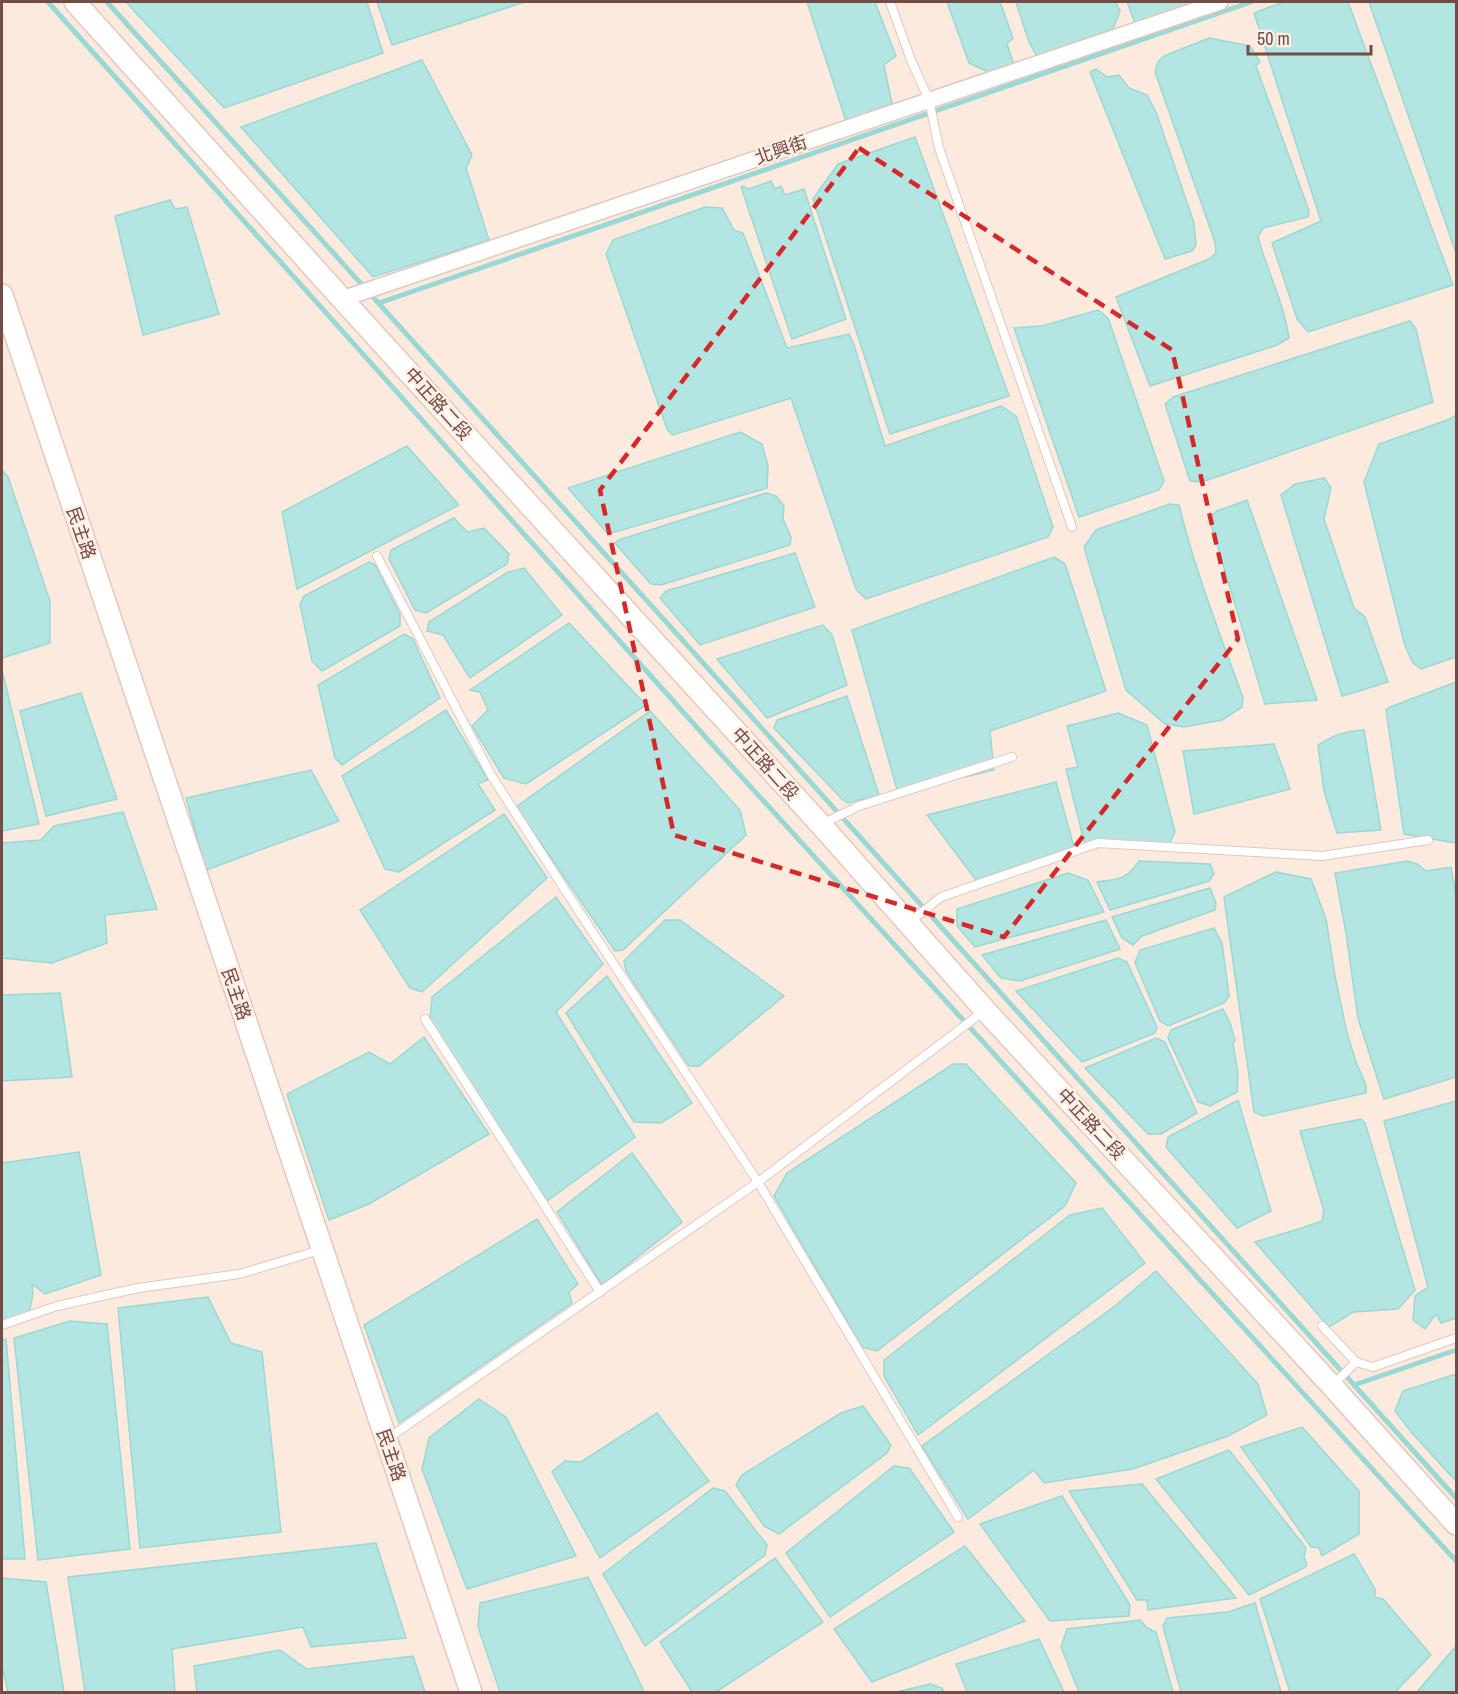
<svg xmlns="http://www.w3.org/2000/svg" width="1458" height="1694" viewBox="0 0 1458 1694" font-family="'Archivo Narrow','Noto Sans TC',sans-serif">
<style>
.water{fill:#b3e6e2;stroke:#99d8d4;stroke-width:1.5}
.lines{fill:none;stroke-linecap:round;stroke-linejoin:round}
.stream{stroke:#99d8d4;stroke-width:5}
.lane-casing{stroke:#e3c7be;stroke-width:10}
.street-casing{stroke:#e3c7be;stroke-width:18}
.secondary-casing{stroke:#e8c6ba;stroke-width:24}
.lane{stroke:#fff;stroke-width:8}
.street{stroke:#fff;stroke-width:15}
.secondary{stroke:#fff;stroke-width:21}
.marked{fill:none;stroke:#d62828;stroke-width:4.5;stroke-dasharray:12 8;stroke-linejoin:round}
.labels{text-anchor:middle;stroke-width:5;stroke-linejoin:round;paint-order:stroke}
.street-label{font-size:18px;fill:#734c46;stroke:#ffefe5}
</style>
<rect width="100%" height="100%" fill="#fdeade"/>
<!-- water -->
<g class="water">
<polygon points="126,2 367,2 383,53 224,108"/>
<polygon points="377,2 525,2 392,45"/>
<polygon points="807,2 875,2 896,56 884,65 892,104 846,121"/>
<polygon points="947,2 1000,2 1013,38 1007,44 1014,65 988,72 969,63"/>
<polygon points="1016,2 1116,2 1120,11 1113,29 1043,54 1036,55 1029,42"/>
<polygon points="1127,2 1199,2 1135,23"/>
<polygon points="1283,2 1348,2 1453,285 1308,332 1297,319 1272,243 1321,221 1254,13"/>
<polygon points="1369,2 1456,2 1456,253"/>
<path d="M1209 38 1250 46 1260 62 1256 66 1309 211 1308 217 1263 228 1258 237C1267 271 1284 303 1289 338L1277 345 1150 386 1116 297 1209 259 1216 253 1215 242 1155 72 1158 62 1164 56Z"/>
<polygon points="422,60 472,155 466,168 489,240 373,277 241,127"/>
<polygon points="1096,69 1107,77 1119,75 1129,88 1147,95 1156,112 1194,223 1196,245 1192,251 1165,259 1090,72"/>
<polygon points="915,137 1009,396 890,434 813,199 838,164"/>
<polygon points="771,181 775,189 781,186 785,195 804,189 846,319 792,339 741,187 743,186 749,189"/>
<polygon points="170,200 175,209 187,207 219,314 143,335 115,216"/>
<polygon points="705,207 722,208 734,230 743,233 787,348 849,334 854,345 885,446 1001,406 1016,416 1053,527 1048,537 866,599 856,589 791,398 673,435 667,429 606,254 613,240"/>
<polygon points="1098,310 1108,318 1164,481 1159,490 1079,517 1014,328 1042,326"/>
<polygon points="1410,321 1416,329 1433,402 1202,482 1190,481 1165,404 1173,397"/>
<polygon points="1456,415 1456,657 1421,669 1413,663 1405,646 1364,482 1379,444 1450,419"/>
<polygon points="740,432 762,444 768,466 767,488 608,534 568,488"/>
<polygon points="407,446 459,505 297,589 282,512"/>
<polygon points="2,470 8,477 50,601 50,643 2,658"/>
<polygon points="1324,478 1331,488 1324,519 1354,608 1365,617 1388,682 1342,696 1281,495 1295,484"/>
<polygon points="766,493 776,496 784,506 783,519 791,537 790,545 661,585 651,584 615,543 619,540"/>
<polygon points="1247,500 1317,700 1265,704 1209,518 1217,511"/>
<path d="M1170 504 1179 505C1195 571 1220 634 1243 698L1242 707 1222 720 1184 727 1165 724 1126 690 1084 547 1096 530Z"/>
<polygon points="454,518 467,532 484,528 509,554 507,564 426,613 415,610 389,559 391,550"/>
<polygon points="795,553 815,607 700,645 660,598 666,591"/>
<polygon points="1054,557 1065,564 1106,691 990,731 994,770 898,793 852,630"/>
<polygon points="369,562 375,565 400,614 400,626 322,671 312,661 300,604 304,596"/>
<polygon points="524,568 562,615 470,678 443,635 427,631 429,622 508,572"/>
<polygon points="569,623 646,705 526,784 504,778 472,726 488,710 480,692 470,690"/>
<polygon points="823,625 832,635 847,685 767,718 717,659"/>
<polygon points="404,634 413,639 440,698 342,765 335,758 318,685"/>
<polygon points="2,670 39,824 2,831"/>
<polygon points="1456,682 1456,843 1404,834 1386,710 1390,707"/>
<polygon points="81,693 117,799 46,816 20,711"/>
<polygon points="847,696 879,795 848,803 843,800 774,728 777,720"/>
<polygon points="446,710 488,780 478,784 495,810 399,872 385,869 342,776"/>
<polygon points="650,711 740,810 746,835 623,950 615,951 516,807"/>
<polygon points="1118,713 1147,725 1175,832 1170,842 1160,847 1085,845 1066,769 1078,767 1067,726"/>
<path d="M1364 730 1381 830 1337 833 1324 791 1318 745C1333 735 1346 731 1364 730Z"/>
<polygon points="1274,744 1290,789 1194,814 1183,751"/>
<polygon points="311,770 339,821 206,870 186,798"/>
<polygon points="1056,782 1074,847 976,880 927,815"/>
<polygon points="123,812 157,909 105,915 107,943 52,963 2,958 2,843 41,840 54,826"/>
<polygon points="504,814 547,878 422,992 410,988 360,910"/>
<path d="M1139 861 1210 864 1214 874 1209 881 1110 910 1097 882C1118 879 1127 880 1139 861Z"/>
<polygon points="1407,861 1417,864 1426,871 1451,867 1456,896 1456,1077 1384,1099 1358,1018 1346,933 1335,873"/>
<polygon points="1276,872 1311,879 1326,919 1335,976 1347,1033 1356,1062 1366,1085 1366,1093 1263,1116 1254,1112 1224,897"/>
<polygon points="1068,873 1088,880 1104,912 975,947 957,926 957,909"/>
<polygon points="1210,888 1216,903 1215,910 1142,936 1133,945 1122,938 1112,917"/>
<polygon points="556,897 603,964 556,1012 635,1137 547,1201 430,1020 432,997"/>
<polygon points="665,920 680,920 784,996 699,1066 689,1066 626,971 624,961"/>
<polygon points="1106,920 1120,949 1020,981 1001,978 982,955"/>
<polygon points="1214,928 1222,943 1229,996 1224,1003 1168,1026 1160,1021 1135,963 1140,950"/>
<polygon points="1118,958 1127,962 1157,1027 1155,1033 1082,1062 1016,991"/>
<polygon points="607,976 692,1103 661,1123 634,1122 566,1013"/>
<polygon points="60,993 72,1077 2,1081 2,995"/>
<polygon points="1223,1009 1230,1023 1235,1040 1233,1044 1238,1073 1237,1092 1210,1106 1198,1102 1168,1038 1171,1030"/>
<polygon points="424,1037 489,1134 369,1204 329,1220 287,1094 369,1052 390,1064"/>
<polygon points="1156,1038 1165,1042 1197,1113 1161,1134 1148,1134 1085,1068"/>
<polygon points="953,1064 966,1064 1076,1183 1065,1206 877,1351 862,1347 774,1196 787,1173"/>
<polygon points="1238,1100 1271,1211 1237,1228 1166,1147 1168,1137"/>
<polygon points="1456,1101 1456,1318 1441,1323 1436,1314 1425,1329 1413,1320 1415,1296 1428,1287 1384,1121"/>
<polygon points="1361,1119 1365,1123 1415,1290 1398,1309 1353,1312 1329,1327 1255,1242 1302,1228 1322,1221 1324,1211 1300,1131"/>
<polygon points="79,1152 101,1275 45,1294 32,1284 33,1295 29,1313 2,1324 2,1163"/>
<polygon points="632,1153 682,1222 602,1285 557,1212"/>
<polygon points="1102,1208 1145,1263 918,1435 884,1376 884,1360 1070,1215"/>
<polygon points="537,1219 578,1284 569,1292 572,1303 399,1423 364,1325"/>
<polygon points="1156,1271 1258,1384 1267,1415 1228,1436 1133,1469 1044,1483 1034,1470 968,1519 922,1446 1115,1306"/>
<polygon points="208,1297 231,1343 262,1352 281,1532 140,1548 118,1308"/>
<polygon points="70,1321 107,1324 130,1549 38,1560 14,1338"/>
<polygon points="6,1339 25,1559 2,1559 2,1340"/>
<polygon points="1456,1374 1456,1481 1412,1433 1395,1411 1403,1391"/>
<polygon points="479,1399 506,1417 576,1556 467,1589 422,1469 429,1438"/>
<polygon points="863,1406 891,1445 887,1453 779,1534 764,1526 736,1485 742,1475 841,1413"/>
<polygon points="657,1413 709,1481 600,1558 552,1472 565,1461 581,1462"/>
<polygon points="1302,1427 1359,1491 1359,1534 1322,1556 1319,1548 1311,1547 1241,1447"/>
<polygon points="1229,1450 1306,1548 1304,1557 1307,1565 1304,1568 1249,1595 1156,1479"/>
<polygon points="894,1466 909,1468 954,1532 830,1617 786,1553"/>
<polygon points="1142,1484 1236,1598 1148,1610 1147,1600 1137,1600 1069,1491"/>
<polygon points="713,1488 725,1491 767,1545 765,1555 645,1646 603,1574"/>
<polygon points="1062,1496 1130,1605 1129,1616 1050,1621 980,1524"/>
<polygon points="376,1543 406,1638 311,1647 303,1627 172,1649 175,1692 85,1692 68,1577"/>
<polygon points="965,1546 1025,1621 872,1682 834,1629"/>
<polygon points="1354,1554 1375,1589 1375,1597 1383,1599 1431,1655 1396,1691 1391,1692 1290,1692 1260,1599"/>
<polygon points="775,1558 823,1622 716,1692 692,1692 660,1642"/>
<polygon points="588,1577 643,1689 642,1692 500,1692 478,1627 480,1603"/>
<polygon points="2,1578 46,1582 64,1692 8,1692 2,1666"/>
<polygon points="1255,1603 1281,1692 1181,1692 1163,1626 1167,1618 1228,1612"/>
<polygon points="1140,1620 1147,1628 1156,1632 1173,1692 1079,1692 1061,1647 1067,1629"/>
<polygon points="1039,1639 1064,1692 967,1692 956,1664"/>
<polygon points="1456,1646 1456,1692 1417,1692"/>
<polygon points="280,1650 307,1669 413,1656 425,1692 197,1692 194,1666"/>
<polygon points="930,1684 942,1688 944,1692 896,1692"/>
</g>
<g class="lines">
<!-- stream -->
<g class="stream">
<polyline points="48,2 718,751 1456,1561"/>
<polyline points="107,2 1456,1498"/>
<polyline points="379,303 1251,2"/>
<polyline points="1354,1385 1456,1350"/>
</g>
<!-- lane casing -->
<g class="lane-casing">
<g id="lane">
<polyline points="890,2 911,60 929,100 939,148 1072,527"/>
<polyline points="377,556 491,775 578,910 758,1182 958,1517"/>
<polyline points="822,824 859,806 1012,757"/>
<polyline points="910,922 941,897 1098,843 1322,856 1428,840"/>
<polyline points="425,1019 600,1292"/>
<polyline points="2,1325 57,1306 138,1288 239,1274 320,1250"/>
<polyline points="1322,1326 1356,1362 1373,1367 1456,1338"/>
<polyline points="1333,1385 1356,1362"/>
<polyline points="387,1439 758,1182 984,1011"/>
</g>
</g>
<!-- street casing -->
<g class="street-casing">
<polyline id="street" points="342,299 1220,2"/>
</g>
<!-- secondary casing -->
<g class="secondary-casing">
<g id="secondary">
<polyline points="75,2 342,299 821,825 985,1010 1332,1386 1456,1524"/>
<polyline points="2,295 471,1692"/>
</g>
</g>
<!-- lane -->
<use href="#lane" class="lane"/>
<!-- street -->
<use href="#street" class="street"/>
<!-- secondary -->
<use href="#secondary" class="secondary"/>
</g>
<!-- marked area -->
<path class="marked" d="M859 148 1172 350 1238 639 1004 937 674 835 600 490Z"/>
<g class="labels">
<!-- street labels -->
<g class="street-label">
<text transform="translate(781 150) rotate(-19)" y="6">北興街</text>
<text transform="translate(438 404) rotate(48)" y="6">中正路二段</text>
<text transform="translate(81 533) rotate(71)" y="6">民主路</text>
<text transform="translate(765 764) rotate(48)" y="6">中正路二段</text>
<text transform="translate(236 994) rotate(71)" y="6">民主路</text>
<text transform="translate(1091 1124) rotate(47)" y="6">中正路二段</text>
<text transform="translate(391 1455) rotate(71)" y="6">民主路</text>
</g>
</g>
<!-- border -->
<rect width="1458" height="1694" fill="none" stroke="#734c46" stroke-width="6"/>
<!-- scale -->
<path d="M1248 45v9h123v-9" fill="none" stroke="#734c46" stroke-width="3"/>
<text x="1257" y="45" font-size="18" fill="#734c46" stroke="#ffefe5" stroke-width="4.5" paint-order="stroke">50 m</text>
</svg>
